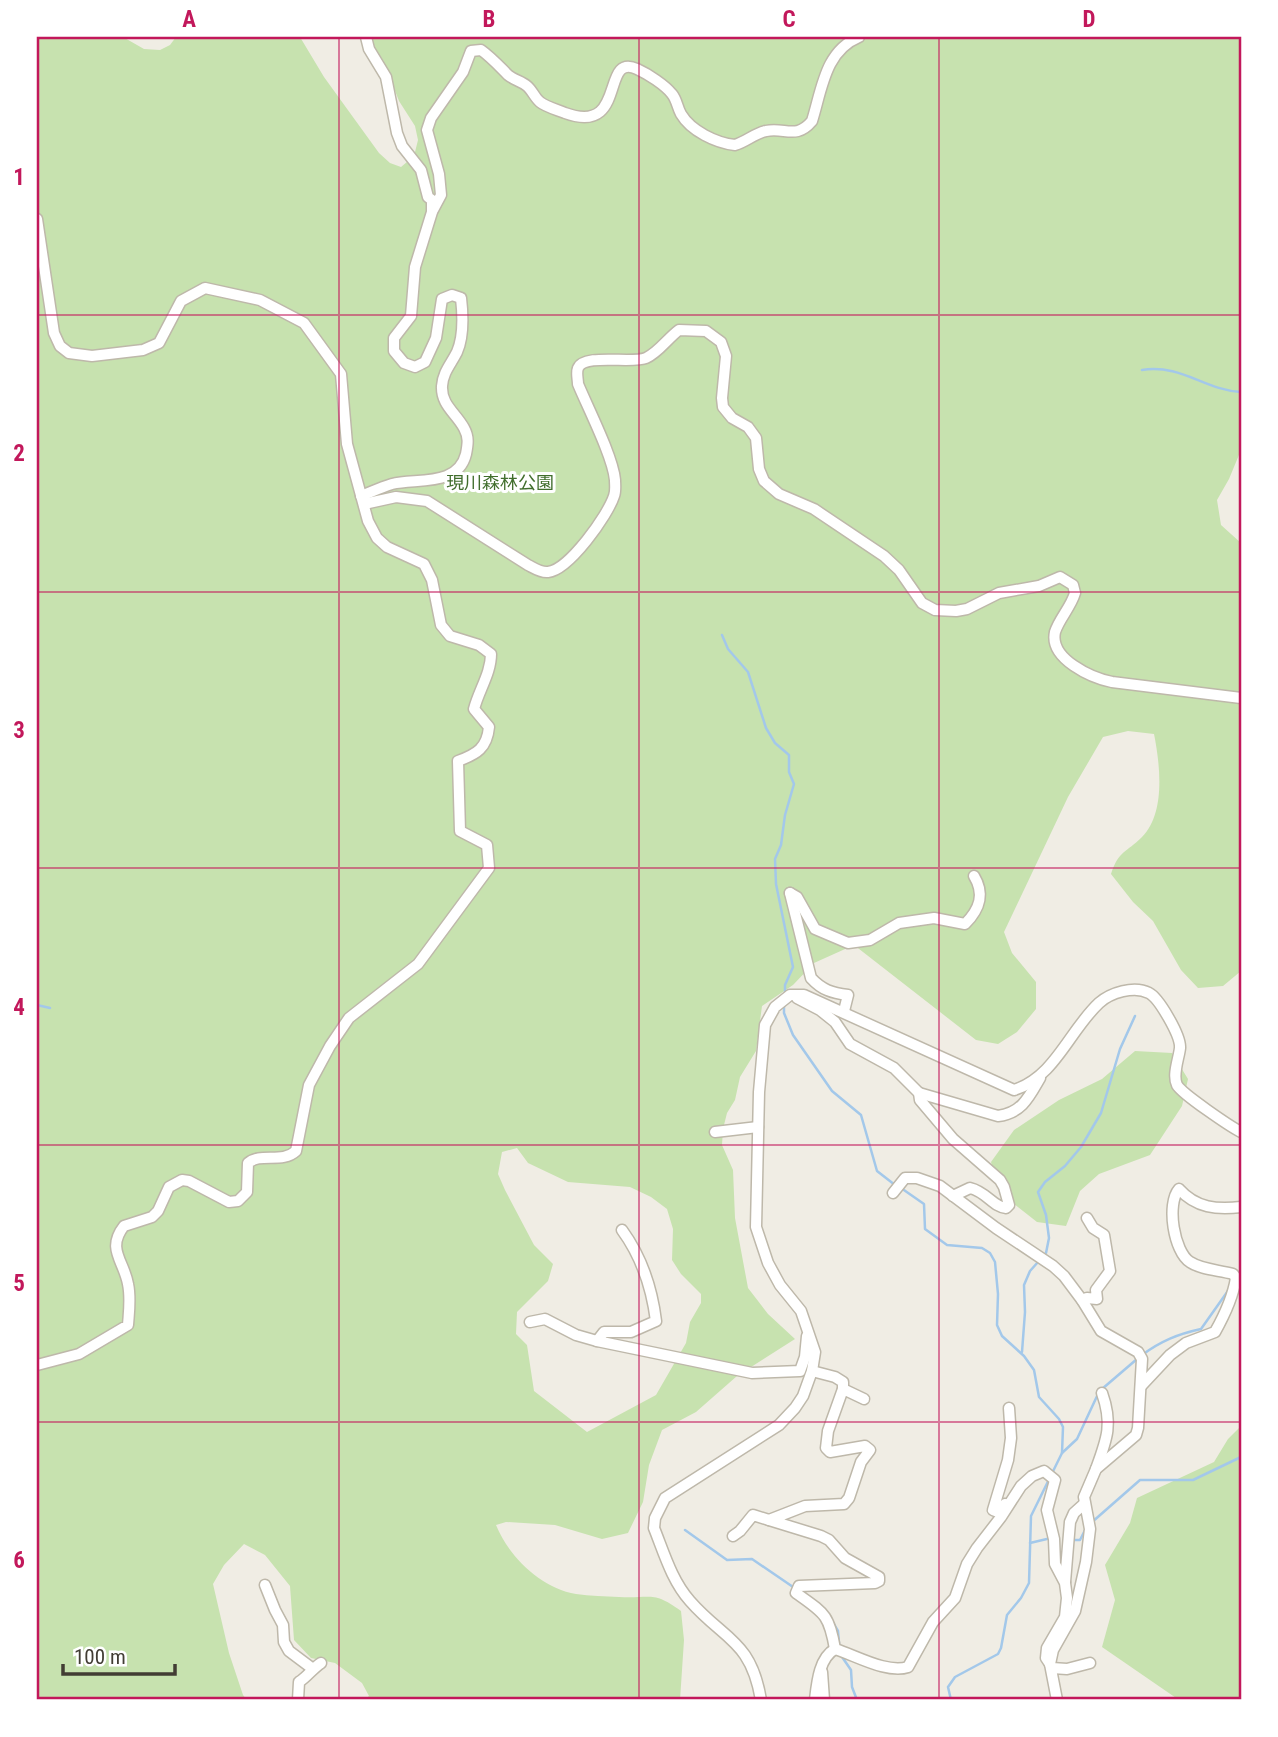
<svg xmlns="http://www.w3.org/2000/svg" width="1278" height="1737" viewBox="0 0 1278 1737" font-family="'Roboto Condensed','Noto Sans JP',sans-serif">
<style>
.green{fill:#c7e2af;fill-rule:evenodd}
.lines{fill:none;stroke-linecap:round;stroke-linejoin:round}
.stream{stroke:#a3c8ea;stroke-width:2.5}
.minor-casing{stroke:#beb8aa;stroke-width:13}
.minor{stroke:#fff;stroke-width:10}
.grid{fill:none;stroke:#c2185b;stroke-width:2;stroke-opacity:0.55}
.labels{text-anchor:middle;stroke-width:6;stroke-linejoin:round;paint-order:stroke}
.park-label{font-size:18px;fill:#416e2d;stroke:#fff}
.neatline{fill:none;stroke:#c2185b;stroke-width:2.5}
.grid-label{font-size:23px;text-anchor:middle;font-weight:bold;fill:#c2185b}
</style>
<rect width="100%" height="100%" fill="#f0ede4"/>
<!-- green -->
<g class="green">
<path d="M37 37H123L144 49 160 50 170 45 176 37H300L324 77 379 153 390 163 401 167 414 156 418 140 415 126 399 101 383 60 365 37H1241V450L1229 479 1217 500 1221 525 1241 543V971L1223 986 1198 988 1181 970 1153 921 1133 902 1111 874C1119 850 1126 853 1142 837 1166 813 1160 764 1154 734L1128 731 1103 737 1068 797 1004 932 1012 953 1036 982V1009L1017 1032 998 1044 976 1040 854 945 814 963 793 985 762 1006 756 1051 740 1077 735 1100 727 1113 723 1129 722 1145 733 1170 735 1218 748 1288 768 1314 795 1339 737 1376 696 1412 662 1430 649 1465 643 1502 628 1533 602 1539 555 1525 506 1522 496 1525C509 1557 541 1588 576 1594 590 1596 605 1596 619 1597 650 1599 653 1590 681 1611L684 1640 680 1700H364L369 1696 362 1683 335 1663 311 1658 294 1640 290 1586 265 1555 244 1544 224 1565 213 1584 229 1653 243 1695 247 1700H37ZM517 1148 528 1163 568 1182 630 1187 651 1197 667 1209 673 1229 672 1260 681 1274 701 1294V1303L690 1322 686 1343 656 1395 587 1432 534 1391 527 1345 516 1334 517 1312 548 1281 553 1264 534 1245 505 1190 498 1174 502 1152Z"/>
<polygon points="1135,1051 1172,1053 1188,1079 1182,1106 1150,1155 1099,1174 1080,1191 1066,1226 1037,1222 1000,1193 991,1162 1014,1130 1059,1100 1102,1079"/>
<polygon points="1241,1426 1241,1700 1179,1700 1102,1647 1115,1600 1105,1565 1130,1523 1137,1498 1214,1462 1228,1439"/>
</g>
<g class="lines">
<!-- stream -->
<g class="stream">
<path d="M1142 370C1182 364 1204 390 1241 392"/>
<polyline points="722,635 728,649 748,672 766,728 775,743 789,755 789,772 794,784 785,815 781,845 775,859 776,884 793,967 785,985 785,993"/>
<polyline points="784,1004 784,1013 793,1035 832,1091 861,1115 877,1171 895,1185"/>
<polyline points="37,1005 50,1008"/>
<polyline points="901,1188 924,1204 925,1229 947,1245 982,1248 990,1253 995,1262 998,1294 997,1325 1002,1336 1024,1356 1034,1370 1039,1397 1059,1419 1063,1427 1062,1453 1031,1516 1029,1583 1021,1598 1007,1615 1001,1648 998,1654 955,1677 948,1687 951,1700"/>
<polyline points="1241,1272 1241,1271"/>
<polyline points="1022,1352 1025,1312 1024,1285 1030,1271 1046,1253 1049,1238 1046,1215 1038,1192 1045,1182 1065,1166 1081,1147 1101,1113 1120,1049 1135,1016"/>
<path d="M1142 1355C1161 1341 1178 1334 1201 1329L1230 1288"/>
<polyline points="1102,1389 1137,1359"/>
<polyline points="1062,1453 1077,1439 1098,1394"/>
<polyline points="1091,1523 1140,1480 1193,1480 1241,1457"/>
<polyline points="685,1530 727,1560 752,1559 796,1589"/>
<polyline points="1070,1540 1080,1540 1085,1530"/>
<polyline points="1030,1543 1051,1538"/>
<polyline points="826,1611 838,1631 839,1643"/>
<polyline points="840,1654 851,1670 852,1687 857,1700"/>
</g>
<!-- minor casing -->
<g class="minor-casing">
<g id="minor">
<path d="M433 210 441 195 439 174 427 130 431 118 463 72 471 51 481 50C491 57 499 66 508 75 514 80 521 81 527 86 532 90 535 98 540 102 546 107 558 110 565 113 628 136 600 52 637 69 648 74 665 85 672 94 677 100 677 107 681 114 691 131 716 143 735 145 746 142 755 133 766 131 785 127 796 140 812 121 822 89 825 51 859 37"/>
<path d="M37 219 54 333 60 346 69 353 92 356 143 350 159 343 181 301 205 288 260 300 304 323 341 374 347 444 368 521 377 538 387 547 424 564 432 580 441 625 450 636 479 645 491 654C491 673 479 690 474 709L489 727C487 748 477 754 458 761L460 831 487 845 489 868 418 964 349 1018 330 1046 309 1085 296 1151C282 1164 261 1152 248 1163L247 1192 238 1201 229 1202 189 1181 182 1180 169 1187 158 1211 152 1217 124 1226C106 1249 124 1261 128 1284 131 1298 129 1311 128 1325L79 1354 37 1365"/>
<path d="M361 496C371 492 382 487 392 484 417 478 458 487 466 454 468 444 469 437 464 428 456 413 441 405 442 386 443 372 451 364 457 352 464 336 463 315 461 298L452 295 442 299 436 338 425 362 415 367 404 363 394 351V338L411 316 415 267 432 212V200L428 197 421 170 402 146 397 133 386 77 369 49 366 37"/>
<path d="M364 504 396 497 427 501 528 565C534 568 541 573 548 572 569 570 608 515 614 496 616 491 615 485 615 480 613 457 588 408 578 384 578 379 576 373 578 368 584 353 632 364 646 358 658 353 668 338 679 330L706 331 721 342 726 356 722 398 723 407 732 418 748 427 756 438 759 469 764 481 779 494 814 509 884 556 899 570 922 603 935 610 956 611 967 609 999 593 1039 586 1060 577 1073 585 1075 593C1071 607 1059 619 1055 632 1049 659 1092 678 1112 682L1241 698"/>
<path d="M790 893 797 897 815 929 848 943 870 940 899 923 934 918 965 924C980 909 985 894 974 876"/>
<path d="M790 893 811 978C822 990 832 993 848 995L844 1011"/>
<path d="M797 998 820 1010 835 1022 850 1044 894 1068 919 1093 920 1100 953 1139 1000 1180 1004 1187 1009 1205 1006 1208C993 1207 987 1192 970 1188L953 1196"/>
<path d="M919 1093 998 1116C1022 1113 1029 1097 1040 1078"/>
<polyline points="715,1132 758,1127"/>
<polyline points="893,1193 905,1178 917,1178 940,1186 996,1228 1053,1266 1064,1276 1082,1300 1101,1331 1138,1352 1142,1359 1138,1428 1136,1435 1096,1469 1084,1497 1090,1529 1086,1562 1075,1611 1053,1650 1050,1664 1057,1700"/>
<polyline points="1082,1300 1087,1298 1097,1299 1096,1290 1110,1271 1104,1235 1093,1228 1087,1218"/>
<polyline points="530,1322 545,1319 576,1335 597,1341 752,1373 800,1371 805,1357 807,1336"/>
<path d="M597 1341 604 1332H631L656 1321C652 1289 641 1256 622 1230"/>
<path d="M812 1371 835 1377 843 1382V1389L828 1431 826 1448 830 1452 865 1446 870 1450 861 1462 849 1498 844 1504 805 1506 769 1520 821 1536 829 1540 845 1558 879 1577V1581L875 1583 799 1586 796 1593C824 1613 829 1614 835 1649 855 1655 887 1674 908 1667L933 1622 955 1598 967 1564 977 1548 1001 1517 1021 1486 1032 1476 1044 1471 1055 1480 1047 1510 1054 1539 1055 1564 1065 1583 1067 1598 1065 1617 1047 1648 1046 1658 1050 1664"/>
<path d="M1141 1386 1170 1355 1186 1343 1215 1332C1224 1316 1233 1297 1236 1278L1233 1274C1219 1270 1202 1270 1190 1262 1174 1252 1166 1204 1179 1189 1196 1208 1217 1210 1241 1207"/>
<polyline points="843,1389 864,1399"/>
<path d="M1096 1469C1107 1439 1113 1424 1102 1393"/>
<polyline points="1005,1504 998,1512 993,1510 1008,1460 1011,1438 1009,1408"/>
<polyline points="733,1536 740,1531 753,1515 769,1520"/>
<polyline points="1065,1582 1070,1522 1074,1513 1084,1504"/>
<polyline points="265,1585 275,1610 283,1625 284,1642 289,1651 313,1669"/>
<polyline points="1052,1668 1067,1669 1090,1663"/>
<polyline points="822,1672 824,1700"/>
<path d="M298 1700 299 1682C308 1676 312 1669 321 1663"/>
<path d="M761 1700C751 1640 724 1640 690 1601 672 1581 664 1553 654 1528L655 1518 665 1498 779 1425 795 1408 803 1396 812 1371 815 1352 801 1311 780 1285 768 1263 756 1227 759 1092 765 1025 775 1007 790 995H804L1014 1090C1055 1077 1069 1031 1099 1003 1110 993 1134 985 1149 993 1159 998 1181 1036 1180 1048 1179 1058 1172 1075 1177 1085 1182 1094 1231 1127 1241 1132"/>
<path d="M815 1700C817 1683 819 1658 835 1649"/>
</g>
</g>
<!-- minor -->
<use href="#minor" class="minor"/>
</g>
<!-- grid -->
<path class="grid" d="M339 37V1700M639 37V1700M939 37V1700M37 315H1241M37 592H1241M37 868H1241M37 1145H1241M37 1422H1241"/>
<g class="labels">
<!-- park labels -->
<g class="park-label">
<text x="500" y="489">現川森林公園</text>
</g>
</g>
<!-- border -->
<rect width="1278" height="1737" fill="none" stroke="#ffffff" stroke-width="77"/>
<!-- scale -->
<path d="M63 1664v10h112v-10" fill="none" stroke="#423d34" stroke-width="3.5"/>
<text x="74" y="1664" font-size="21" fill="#423d34" stroke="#ffffff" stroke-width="5" paint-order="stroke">100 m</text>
<rect x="38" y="38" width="1202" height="1660" class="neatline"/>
<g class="grid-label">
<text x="189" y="27">A</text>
<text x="489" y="27">B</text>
<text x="789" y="27">C</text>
<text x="1089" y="27">D</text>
<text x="19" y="185">1</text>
<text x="19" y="461">2</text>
<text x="19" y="738">3</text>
<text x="19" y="1015">4</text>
<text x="19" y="1291">5</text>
<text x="19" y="1568">6</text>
</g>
</svg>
